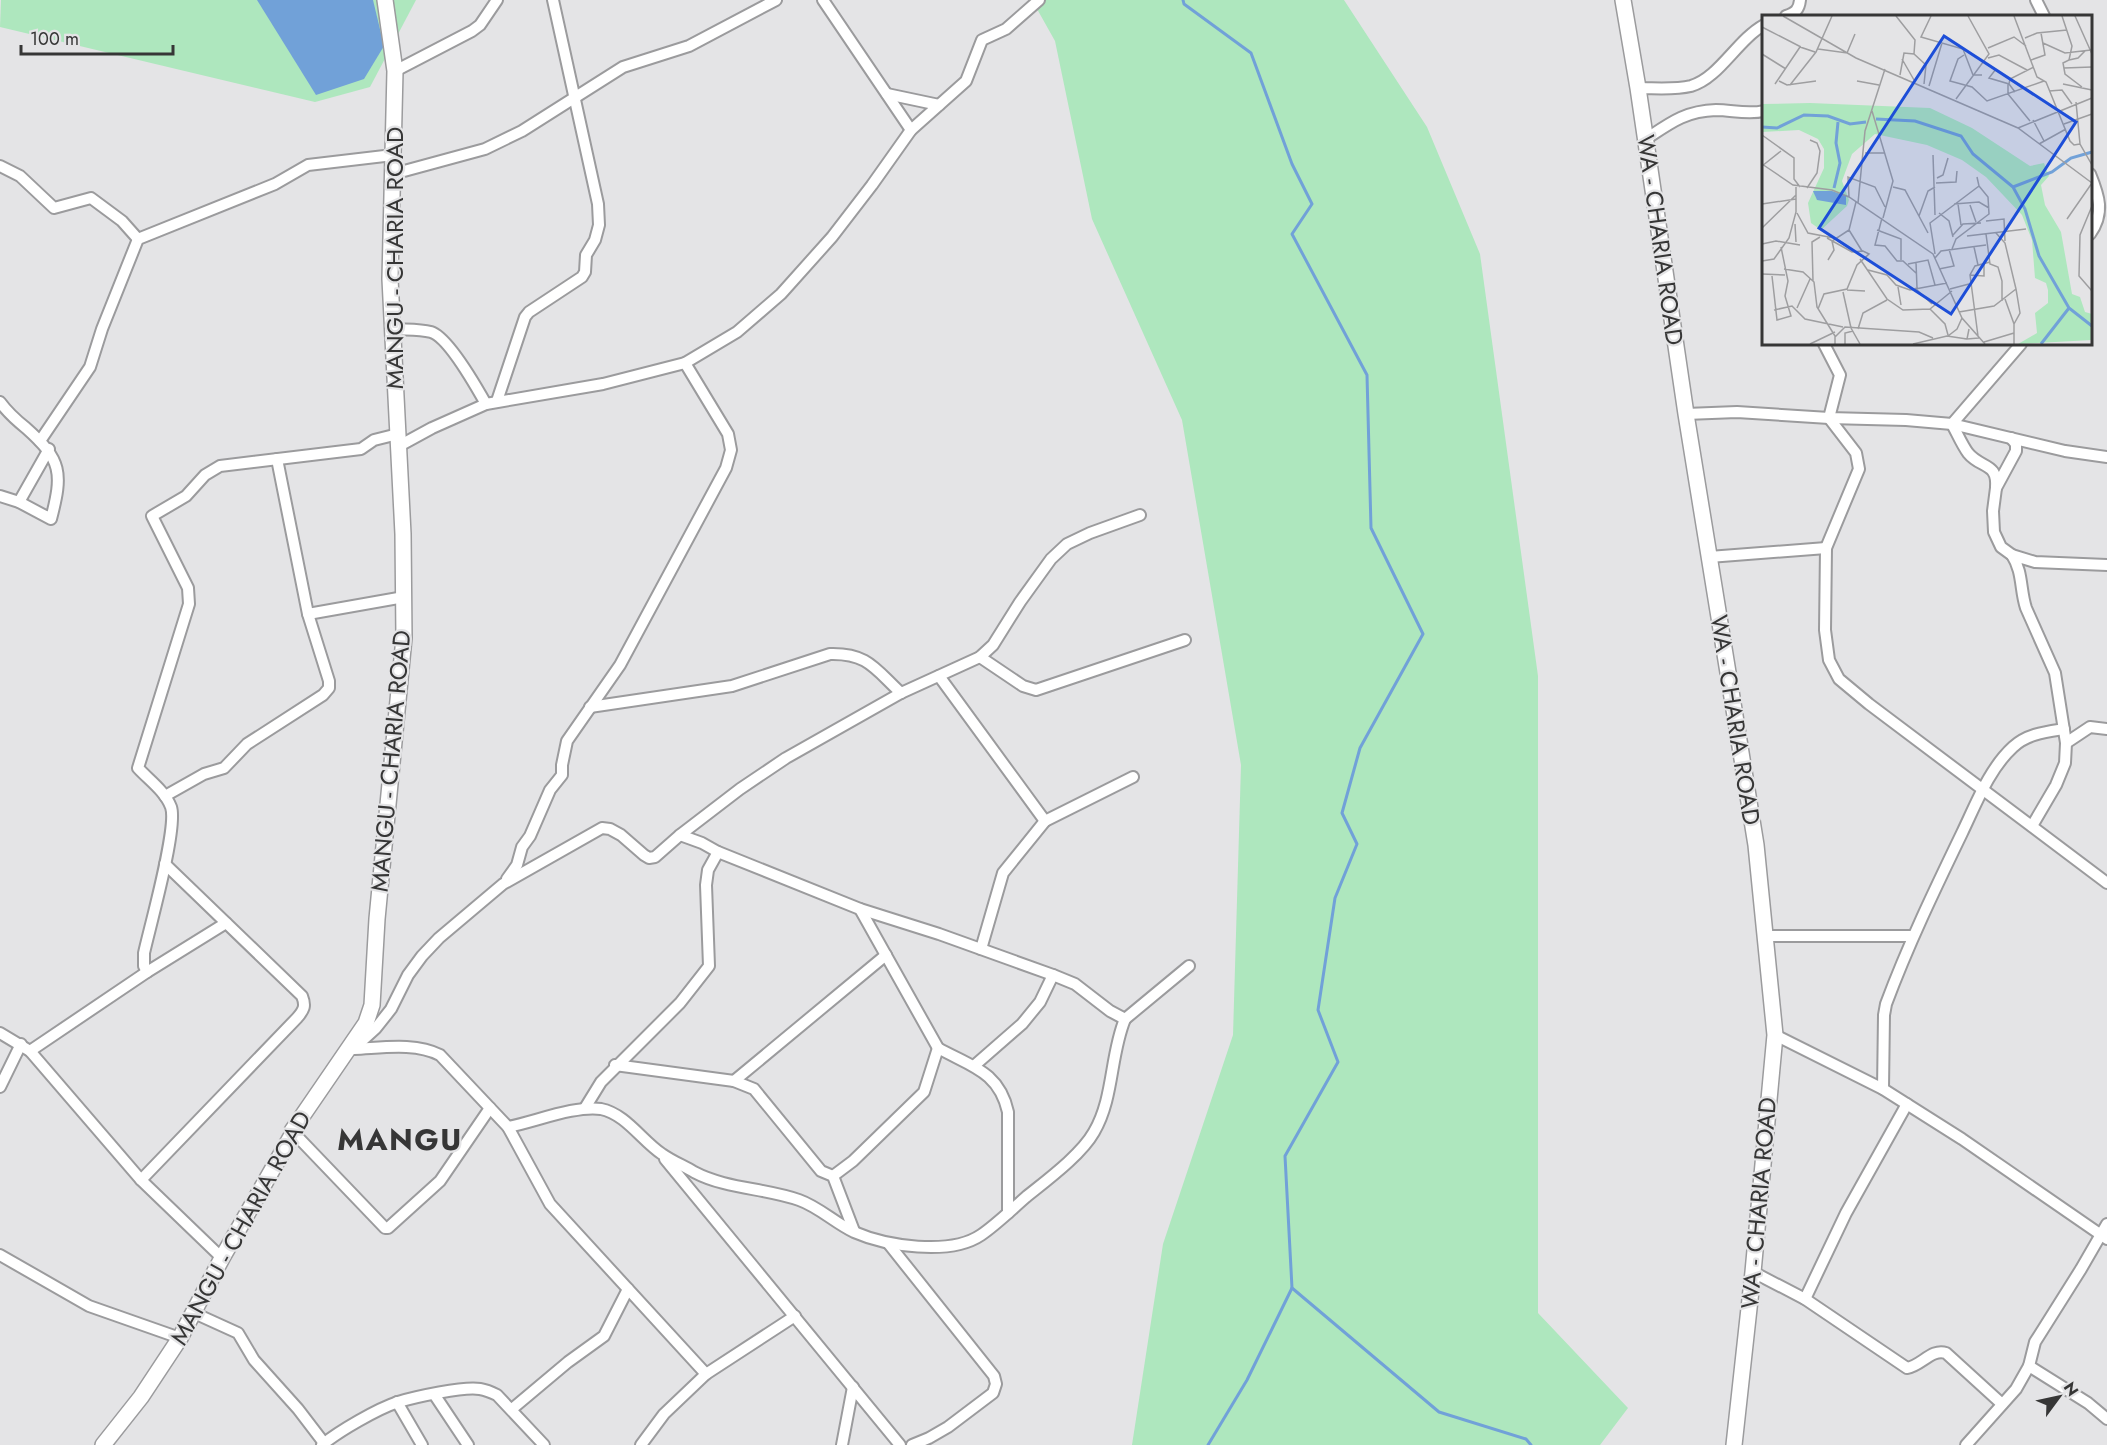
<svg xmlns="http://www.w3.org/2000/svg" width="2107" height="1445" viewBox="0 0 2107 1445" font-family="Jost,sans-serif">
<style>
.green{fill:#aee7be}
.water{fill:#71a1d8}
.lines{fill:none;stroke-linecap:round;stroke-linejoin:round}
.stream{stroke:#71a1d8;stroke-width:3}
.street-casing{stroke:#9b9b9d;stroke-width:14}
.secondary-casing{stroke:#9b9b9d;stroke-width:18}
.street{stroke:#fff;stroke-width:10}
.secondary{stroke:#fff;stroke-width:15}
.labels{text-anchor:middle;stroke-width:4.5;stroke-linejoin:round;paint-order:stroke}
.street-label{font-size:24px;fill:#363636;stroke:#e4e4e6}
.district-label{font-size:30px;font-weight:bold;letter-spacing:1.5px;fill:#363636;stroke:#e4e4e6}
.inset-river{fill:none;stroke:#71a1d8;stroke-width:3}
.inset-road{fill:none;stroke:#9e9ea0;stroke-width:1.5}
.view{fill:#1d4ed8;fill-opacity:0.15;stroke:#1d4ed8;stroke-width:3}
.inset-edge{fill:none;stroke:#363636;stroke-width:3}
</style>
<rect width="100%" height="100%" fill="#e4e4e6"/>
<!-- green -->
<g class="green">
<polygon points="1,0 416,0 370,87 315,102 0,27"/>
<polygon points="1032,0 1344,0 1427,127 1480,254 1538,676 1538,1313 1628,1408 1600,1445 1132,1445 1163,1244 1233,1035 1241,765 1182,420 1092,219 1055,41"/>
</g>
<!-- water -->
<polygon class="water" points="257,0 373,0 384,46 364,79 316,95"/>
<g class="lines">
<!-- stream -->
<g class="stream">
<polyline points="1183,0 1184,4 1251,53 1292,164 1312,204 1292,234 1367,375 1371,528 1423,634 1360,748 1342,813 1357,844 1335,898 1318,1010 1338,1062 1285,1156 1292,1288 1247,1380 1208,1445"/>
<polyline points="1292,1288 1439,1412 1526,1439 1531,1445"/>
</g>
<!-- street casing -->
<g class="street-casing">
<g id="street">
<polyline points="823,0 911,130"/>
<polyline points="2036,0 2044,16"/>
<path d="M1786 16C1795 13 1799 10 1800 0"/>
<polyline points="395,71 472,31 480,25 497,0"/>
<path d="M1638 88C1656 88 1674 90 1691 86 1719 78 1737 40 1764 25"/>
<polyline points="887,94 939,105"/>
<path d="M1646 139C1670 123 1685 111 1716 110 1732 110 1747 115 1764 111"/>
<polyline points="0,166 20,176 54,208 91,198 122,221 138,239"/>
<polyline points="393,174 485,149 522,131 623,67 689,46 776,0"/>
<path d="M2090 174C2099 196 2105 213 2090 234"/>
<path d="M392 329C405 330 419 329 431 332 448 337 477 388 486 404"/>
<polyline points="1824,344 1840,375 1829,418 1856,453 1859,469 1826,548 1825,630 1829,660 1839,679 1869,704 2107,883"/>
<polyline points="497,401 525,317 529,312 582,277 585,272 586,255 595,240 599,225 598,204 553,0"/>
<path d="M0 402C8 413 16 420 26 428 62 460 63 473 51 519L19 502 0 496"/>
<polyline points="1686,414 1737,412 1829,418 1906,420 1952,424 2065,451 2107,457"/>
<polyline points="2011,438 2016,444 2016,451 1996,488 1993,511 1994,532 2001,547 2012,555"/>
<polyline points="40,441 90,367 102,329 138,239 275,184 308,165 393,155"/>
<polyline points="399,446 432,428 486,404 603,384 685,363 737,332 781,294 832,237 872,185 911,130 966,81 982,40 1006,29 1039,0"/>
<path d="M1996 488C1998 462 1981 469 1968 453 1962 445 1957 433 1952 424L2021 344"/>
<polyline points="19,502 49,449"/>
<polyline points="1709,557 1826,548"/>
<polyline points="308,614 404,597"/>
<polyline points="980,657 1023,686 1036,690 1185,640"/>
<polyline points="939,676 1045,821 1133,777"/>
<path d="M590 707 732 686 830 654C868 653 875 669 901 693"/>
<polyline points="2066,743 2090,727 2107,729"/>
<polyline points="165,796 204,774 224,768 247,744 323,695 329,688 329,681 308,614 277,459"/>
<path d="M2032 826 2056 785 2065 763 2066 743 2055 673 2026 608C2020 590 2023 572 2012 555L2035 562 2107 565"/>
<polyline points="680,835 702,843 718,852 860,909 939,934 1053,975 1075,984 1110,1011 1125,1019 1189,966"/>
<polyline points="507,879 517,865 522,847 530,836 550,790 562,775 562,765 567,741 620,665 726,468 731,450 728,434 685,363"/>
<path d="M860 909 938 1048C970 1066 999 1071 1008 1112V1213"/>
<polyline points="1765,936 1912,936"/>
<polyline points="981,949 1003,873 1045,821"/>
<path d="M147 972 144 966V953C150 926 178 827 171 807 165 791 149 780 138 768L189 604 188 588 152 516 186 496 205 475 220 466 361 449 374 440 398 434"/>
<polyline points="0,1033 30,1051 141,1180 222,1258"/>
<polyline points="1775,1035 1883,1089 1962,1139 2107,1239"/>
<polyline points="354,1048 376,1028 391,1009 408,975 422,956 439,938 503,884 602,828 610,829 621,835 644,855 649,858 655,857 680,835 740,789 786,758 901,693 980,657 993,645 1020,602 1051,559 1067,544 1090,533 1140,515"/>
<path d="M354 1049C381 1048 415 1042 440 1055L508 1127 550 1204 706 1374"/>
<polyline points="30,1051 147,972 226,923"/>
<polyline points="615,1065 734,1081 754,1089 821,1171 833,1176 854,1231"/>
<polyline points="975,1065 1022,1024 1040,1002 1053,975"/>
<polyline points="734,1081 886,955"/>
<polyline points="0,1087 21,1044"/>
<path d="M1883 1089 1884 1015 1886 1004C1908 945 1935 889 1962 833 1976 804 1989 769 2013 747 2027 734 2045 732 2064 729"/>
<polyline points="585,1108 601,1082 680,1003 709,966 706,885 708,870 718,852"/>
<path d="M508 1127C534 1122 576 1105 601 1109 626 1114 642 1141 662 1154 672 1161 684 1166 694 1172 726 1189 765 1188 799 1200 819 1207 835 1223 854 1232 886 1246 950 1256 981 1235 997 1224 1011 1210 1026 1197 1047 1180 1081 1155 1094 1132 1114 1098 1110 1055 1125 1019"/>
<polyline points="292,1131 385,1228 388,1228 440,1181 490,1108"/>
<polyline points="665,1159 900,1445"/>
<polyline points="833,1176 853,1161 924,1092 938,1048"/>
<path d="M141 1180 297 1018C304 1010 306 1006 302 996L165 864"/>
<polyline points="888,1243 994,1376 996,1384 993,1393 948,1427 929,1438 912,1445"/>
<polyline points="0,1255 89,1306 180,1338"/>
<path d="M1753 1272 1805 1299 1907 1368C1921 1366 1932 1348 1946 1353L2002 1404"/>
<polyline points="1805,1299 1846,1213 1907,1104"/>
<polyline points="194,1313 238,1333 254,1360 298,1409 324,1443"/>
<polyline points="2029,1366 2088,1403 2107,1419"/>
<polyline points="434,1394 468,1445"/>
<polyline points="397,1402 422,1445"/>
<polyline points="512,1409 568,1362 604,1336 628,1289"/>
<path d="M322 1445C339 1431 377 1409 398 1402 415 1397 464 1386 480 1389 486 1390 491 1392 497 1395L544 1445"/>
<polyline points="641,1445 664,1414 706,1374 795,1316"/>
<polyline points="842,1445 853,1387"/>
<polyline points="1966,1445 2016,1389 2029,1366 2035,1342 2081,1269 2107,1224"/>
</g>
</g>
<!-- secondary casing -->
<g class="secondary-casing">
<g id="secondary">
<polyline points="1623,0 1638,88 1686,414 1756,845 1775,1035 1753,1272 1734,1445"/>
<polyline points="103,1445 141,1397 180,1338 222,1258 292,1135 292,1131 366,1023 372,1005 377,919 404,638 403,534 390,279 395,71 385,0"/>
</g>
</g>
<!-- street -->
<use href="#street" class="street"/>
<!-- secondary -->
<use href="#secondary" class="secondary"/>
</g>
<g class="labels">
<!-- street labels -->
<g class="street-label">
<text transform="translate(1660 240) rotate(82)" y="8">WA - CHARIA ROAD</text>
<text transform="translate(395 258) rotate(-90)" y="8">MANGU - CHARIA ROAD</text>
<text transform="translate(1735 720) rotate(81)" y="8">WA - CHARIA ROAD</text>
<text transform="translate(391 761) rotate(-85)" y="8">MANGU - CHARIA ROAD</text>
<text transform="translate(1759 1203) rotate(-85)" y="8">WA - CHARIA ROAD</text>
<text transform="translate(241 1228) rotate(-61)" y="8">MANGU - CHARIA ROAD</text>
</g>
<!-- district labels -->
<g class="district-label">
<text x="400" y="1150">MANGU</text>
</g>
</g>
<!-- overview -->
<g transform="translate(1762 15)">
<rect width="330" height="330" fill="#e4e4e6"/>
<path d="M48 88 168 93 210 113 268 151 282 148 287 161 279 170 283 190 299 217 310 279 318 282 323 297 330 299V325L256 329 275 318 273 298 286 288V275L284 268 273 263 270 225 260 200 224 162 200 145 165 130 113 119 90 139 80 166 87 185 85 191 59 215 49 208 46 188 62 153V134L56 124 37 115 0 117V89Z" fill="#aee7be"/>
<path d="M51 176H70L84 181V190L55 185Z" fill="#71a1d8"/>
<path class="inset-river" d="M114 104 153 106 199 121 211 139 251 172 263 194 277 241 307 293 330 311M0 112 15 113 42 100 66 101 88 109 104 107M251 172 290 157 309 143 330 137M72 173 78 148 74 128 76 107M279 329 307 293"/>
<path class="inset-road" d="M21 1 94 43 256 113 330 168M134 1 153 25 152 39M169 1 159 22 201 34 211 60H220M252 1 275 62 284 67 308 126 312 130 318 129M300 1 310 31 307 45 301 48 303 59 320 72M313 1 330 39M0 12 39 32M263 23 275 18 305 15M281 28 303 38 329 35M226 33 252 22 264 31M56 34 85 38 93 19M0 39 24 54M202 40 196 44 188 66 210 72 225 86 282 66M226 43 237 40 265 55M140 44 152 65M269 45 283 40 279 18M307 45 316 43 323 36M302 53 330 52M234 54 227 63 247 69 253 77M138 60 142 38 152 39 164 50 162 69M17 66 25 70 54 66M95 66 117 70M246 68V79L268 106M13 69 38 32 53 37M247 69 248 64 272 52M301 69 330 75M28 70 54 37 70 1M167 71 180 28M287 76 300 75 310 89M194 84 227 39 206 1M314 87 318 129 330 150M110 96 131 166 121 203M271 105 282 126M302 109 330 99M256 113 330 83M0 120 32 143V164L38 172M277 129 304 114M103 138H123M171 140 173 200M0 149 31 170 70 175 87 182 171 239 200 303 223 329M0 151 19 136M175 163 181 160 186 143M174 168 194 167 195 156M131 172 143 175 166 218M45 173 55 158 58 136 55 128 48 125M87 182 86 162 113 172 123 192M94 187 87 215 100 236M96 188 103 116 123 54M0 189 34 184M192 189 217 187 227 193M196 189 199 210M208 190 214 207M330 191 318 220 317 261 330 276M35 198 46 218 72 223M177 198 187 206 191 222M157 201 166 176 173 172M120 203 113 230 123 231 135 246H141L154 258M305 204 330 168M224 206 242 204 243 226M33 209 34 227M0 213 34 180M115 215 139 224V245M234 218 243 228 254 274 258 298 252 309M224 219 228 249 236 252 240 266V286M191 220 201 209 219 208M205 221 264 214M0 229 14 226 38 230M212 232 216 250M190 234 194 224 227 199 226 182 217 171M173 239 168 208 217 171 215 162M173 243 179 236 224 230M98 244 125 284 141 295 168 294M66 245 72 235 70 226 87 215M0 246 12 244 27 223 34 197V172M154 247 155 273M146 249 166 245 173 270M22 254 41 257 52 267 55 292 73 321M177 254 192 251 187 234M106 255 125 260 134 270 148 275 185 268M0 259 23 260M208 260 222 261V249M10 261 15 305 29 301 23 281 26 266 19 232M51 266 50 227 58 222M136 272 139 290M153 273 170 289M188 274 207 269M85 275 103 276M81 277 89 313 98 329M243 284 252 309V329M35 293 48 264M56 294 62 279 85 274 95 250 107 239 101 236 90 237 65 223M168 294 183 309 186 320M168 294 190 276M12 295 30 291 43 304 81 312M197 297 232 291 254 274M96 314 101 298 125 285M207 314 205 324 217 323M186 321 195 314 200 303M216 321 208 260 213 251 228 247M222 327 252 318M48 329 73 317M73 329V322L83 312 157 317 171 323M83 329V318L91 316M151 329 185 321 205 324"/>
<path class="view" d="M182 21 314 107 189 299 57 213Z"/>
<rect width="330" height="330" class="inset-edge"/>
</g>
<!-- north arrow -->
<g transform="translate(2059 1397) rotate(57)" stroke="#e4e4e6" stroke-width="4.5" paint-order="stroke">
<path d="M0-4.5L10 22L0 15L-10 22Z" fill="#363636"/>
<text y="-9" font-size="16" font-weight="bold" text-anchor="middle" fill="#363636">N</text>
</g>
<!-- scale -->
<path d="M21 45v9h152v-9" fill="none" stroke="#363636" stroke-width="3"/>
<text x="30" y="45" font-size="18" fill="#363636" stroke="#e4e4e6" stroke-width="4.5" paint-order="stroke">100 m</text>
</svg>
